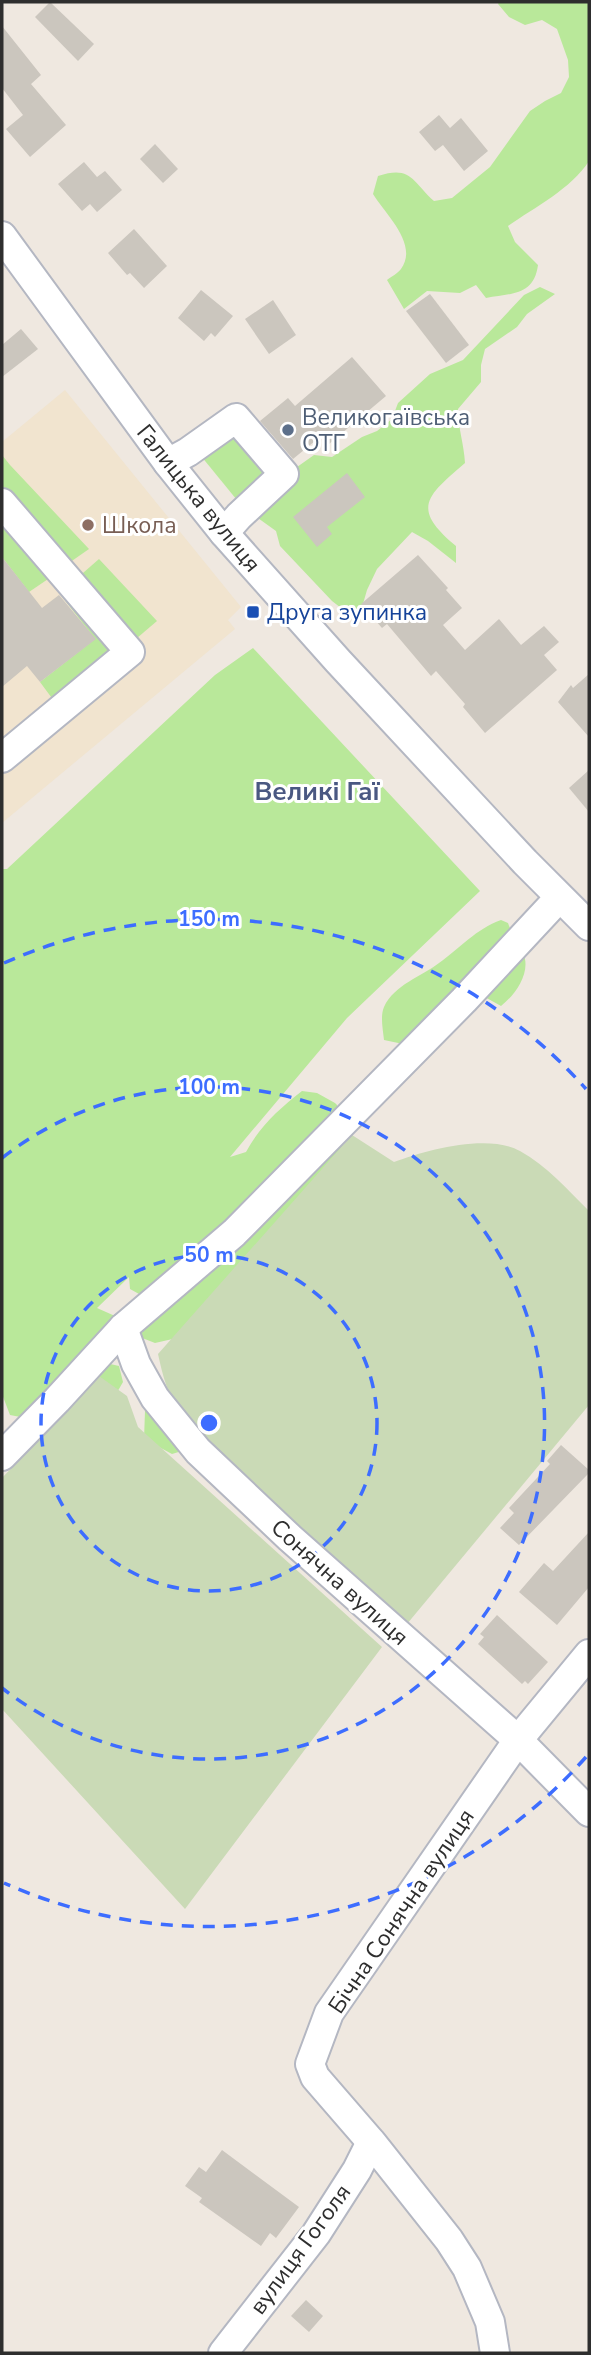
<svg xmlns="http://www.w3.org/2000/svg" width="591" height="2355" viewBox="0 0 591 2355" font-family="'Nunito Sans',sans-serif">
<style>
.education{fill:#f1e4cf}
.green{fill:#b9e89a}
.cemetery{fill:#cadab6}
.building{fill:#cbc6be}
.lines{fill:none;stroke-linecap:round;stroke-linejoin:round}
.minor-casing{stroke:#b4b7c2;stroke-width:32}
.minor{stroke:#fff;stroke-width:28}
.ring{fill:none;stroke:#3d6dff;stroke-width:3.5;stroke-dasharray:12 9}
.service-dot{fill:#5c6f8a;stroke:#fff;stroke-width:2.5}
.education-dot{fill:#8d6e63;stroke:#fff;stroke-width:2.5}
.transit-dot{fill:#1a4fb4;stroke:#fff;stroke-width:2.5}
.labels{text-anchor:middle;stroke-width:6;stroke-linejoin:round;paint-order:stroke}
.service-label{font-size:23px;fill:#4e5e75;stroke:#fff;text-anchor:start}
.street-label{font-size:23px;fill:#2e2e2e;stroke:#fff}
.education-label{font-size:23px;fill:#785e54;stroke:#fff;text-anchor:start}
.transit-label{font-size:23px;fill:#164399;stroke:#fff;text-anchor:start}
.quarter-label{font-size:26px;font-weight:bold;fill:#4a5882;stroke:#fff}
.centre{fill:#3d6dff;stroke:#fff;stroke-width:3.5}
.ring-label{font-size:21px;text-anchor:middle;font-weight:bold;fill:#3d6dff;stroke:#fff;stroke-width:6;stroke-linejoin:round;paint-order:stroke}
</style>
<rect width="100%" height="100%" fill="#efe8e0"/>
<!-- education -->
<polygon class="education" points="65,390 241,607 228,620 235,629 2,823 2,442"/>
<!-- green -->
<g class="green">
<path d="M499 2H589V161C571 189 535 207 508 226L515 242 538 265C534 296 511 293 486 298L476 285 460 293 427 291 404 309 387 280C391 277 398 273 401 269 419 244 385 214 373 194L378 176C411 165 412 181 434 201L452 198 490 167 530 111 545 101 561 93 569 77 568 60 557 29 542 20 525 25 509 17 498 4Z"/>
<path d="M540 287 555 294 527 314 517 327 485 349 481 365V382L458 409C458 428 464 444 465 463 427 496 410 508 456 546V563L428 541 412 532 377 569 367 590 358 621 332 601 280 546 276 531 248 511 290 472 314 455 332 457 362 437 377 431 392 419 398 403 430 374 463 360 524 295Z"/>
<polygon points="234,427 276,472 241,505 201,456"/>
<polygon points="2,455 10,465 89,549 66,565 2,489"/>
<polygon points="2,513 54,575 29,592 2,557"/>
<polygon points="99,559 157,621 130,644 75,580"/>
<polygon points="67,588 121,651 57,705 40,682 95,639 60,594"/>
<path d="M253 648 480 891 347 1018 230 1157 246 1152C260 1126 279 1109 302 1091L317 1093 335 1103 337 1105V1113L354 1124 333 1164 177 1338 155 1343 132 1334 139 1294 130 1289 129 1277 97 1308 115 1316 119 1326 67 1385 50 1386 41 1417 36 1420 10 1415 2 1394V869H7L215 675Z"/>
<path d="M501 920 508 923C512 935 518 943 523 953 532 972 515 995 501 1006L483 996 403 1044 384 1040C383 1030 380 1016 384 1007 395 984 421 977 439 963 460 948 476 929 501 920Z"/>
<polygon points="97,1361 119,1366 123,1382 108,1408 76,1414 75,1385"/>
<polygon points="153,1406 182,1451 172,1454 144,1439 145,1411"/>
</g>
<!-- cemetery -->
<g class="cemetery">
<path d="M352 1135 394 1162C426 1150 488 1133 520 1151 547 1166 568 1190 589 1211V1405L407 1624 207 1443C175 1409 168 1400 158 1354Z"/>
<polygon points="99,1376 127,1396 138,1427 382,1647 185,1909 2,1709 2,1478"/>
</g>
<!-- building -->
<g class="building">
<polygon points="50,2 94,44 78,61 35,17"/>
<polygon points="2,26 41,75 31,84 66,125 30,157 6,129 23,115 2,88"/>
<polygon points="439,115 450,128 461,118 488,151 464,171 443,145 435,151 419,132"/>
<polygon points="155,144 178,169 163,183 140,159"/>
<polygon points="84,162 97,177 105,171 122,190 97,212 90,204 82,211 58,184"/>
<polygon points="134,229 167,266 144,288 130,273 127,275 108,253"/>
<polygon points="201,290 233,316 215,337 211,333 204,341 178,318"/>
<polygon points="430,294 469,345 446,363 406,311"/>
<polygon points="273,300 296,335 269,354 245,319"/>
<polygon points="21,329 38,349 2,377 2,345"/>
<polygon points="352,357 386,396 329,444 321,436 293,459 260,421 288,398 295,406"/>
<polygon points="347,473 365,497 327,527 332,534 317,547 293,517"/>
<polygon points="418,555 448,588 446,590 462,608 443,625 465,650 499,619 521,645 544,626 559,642 544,655 557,670 485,733 463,707 465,704 436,671 431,676 387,624 382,628 361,604"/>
<polygon points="2,557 42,608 59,595 96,639 40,682 27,666 2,687"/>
<polygon points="589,674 589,737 558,702 571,685 573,688"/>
<polygon points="589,770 589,812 569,788"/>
<polygon points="561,1445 589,1470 588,1474 519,1545 500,1528 514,1513 509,1508 550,1464 547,1461"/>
<polygon points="589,1532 589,1587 557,1625 519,1592 544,1563 553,1571"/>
<polygon points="497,1615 548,1662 528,1684 525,1681 522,1684 478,1644 484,1637 480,1634"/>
<polygon points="222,2150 299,2207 276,2238 270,2233 261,2246 199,2202 202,2198 185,2186 199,2167 206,2172"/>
<polygon points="306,2300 323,2316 309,2332 291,2316"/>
</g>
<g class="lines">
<!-- minor casing -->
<g class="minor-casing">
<g id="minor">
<polyline points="2,236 168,463 224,533 338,661 525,862 589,926"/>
<polyline points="168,463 188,452 236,418 284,474 239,516 224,533"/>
<polyline points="2,503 130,652 2,758"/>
<polyline points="123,1328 136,1364 155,1398 198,1451 290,1538 518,1740 589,1812"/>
<polyline points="2,1456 57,1400 123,1328 234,1233 464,1000 559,898"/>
<polyline points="223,2353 316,2234 357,2170 371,2142"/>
<polyline points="495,2353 490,2322 467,2268 449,2240 373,2144 315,2077 310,2064 329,2013 518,1740 589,1654"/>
</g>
</g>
<!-- minor -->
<use href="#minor" class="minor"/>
</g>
<!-- distance rings -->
<g class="ring">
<circle cx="209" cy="1423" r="168"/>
<path d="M2 1158A336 336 0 1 1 2 1688"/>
<path d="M586 1757A504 504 0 0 1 4 1883M4 963A504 504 0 0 1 586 1089"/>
</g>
<!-- markers -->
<circle class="service-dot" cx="288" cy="430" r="7"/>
<circle class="education-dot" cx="88" cy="525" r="7"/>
<rect class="transit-dot" x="246" y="605" width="14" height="14" rx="3.5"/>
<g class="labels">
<!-- service labels -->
<g class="service-label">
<text x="302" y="425">Великогаївська<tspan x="302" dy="26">ОТГ</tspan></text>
</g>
<!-- street labels -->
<g class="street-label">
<text transform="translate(199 498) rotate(51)" y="8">Галицька вулиця</text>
<text transform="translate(340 1582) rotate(42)" y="8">Сонячна вулиця</text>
<text transform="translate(401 1911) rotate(-56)" y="8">Бічна Сонячна вулиця</text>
<text transform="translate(300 2249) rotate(-54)" y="8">вулиця Гоголя</text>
</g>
<!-- education labels -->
<g class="education-label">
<text x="102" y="533">Школа</text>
</g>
<!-- transit labels -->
<g class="transit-label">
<text x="267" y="620">Друга зупинка</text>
</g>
<!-- quarter labels -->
<g class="quarter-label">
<text x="317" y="800">Великі Гаї</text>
</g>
</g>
<circle cx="209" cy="1423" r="10" class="centre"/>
<g class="ring-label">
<text x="209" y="926">150 m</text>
<text x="209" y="1094">100 m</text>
<text x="209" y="1262">50 m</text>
</g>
<!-- border -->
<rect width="591" height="2355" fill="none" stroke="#2e2e2e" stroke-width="7"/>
</svg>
